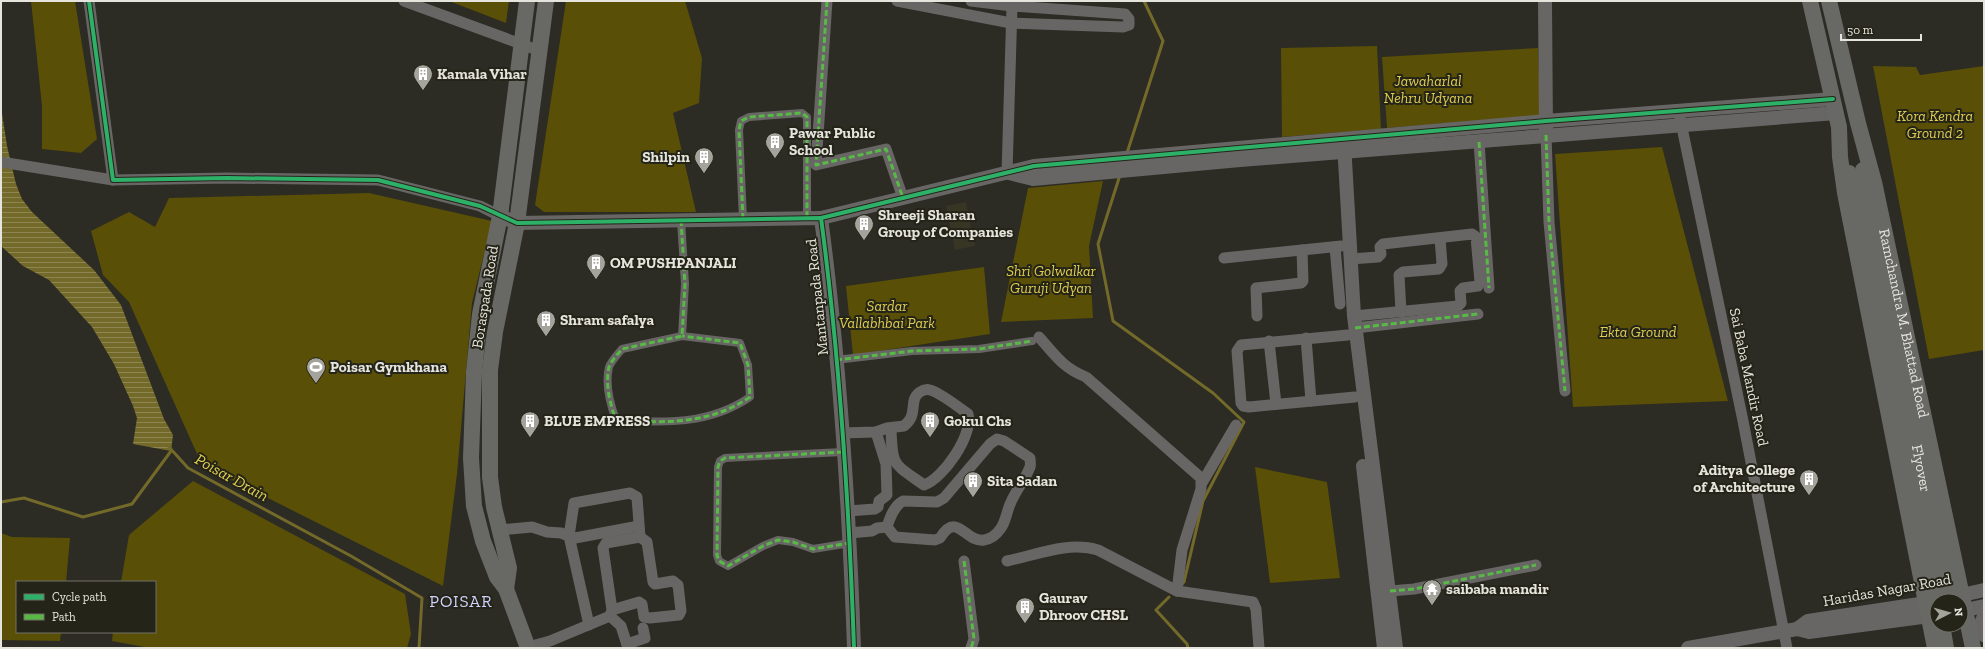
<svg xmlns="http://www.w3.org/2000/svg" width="1985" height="649" viewBox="0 0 1985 649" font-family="'Zilla Slab',serif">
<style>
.built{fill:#373524}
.green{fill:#594f06}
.water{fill:url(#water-rules)}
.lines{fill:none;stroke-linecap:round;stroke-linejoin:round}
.stream{stroke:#736a29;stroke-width:3}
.pedestrian{stroke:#676664;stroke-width:8}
.minor{stroke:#676664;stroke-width:11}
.tertiary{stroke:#676664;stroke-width:14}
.secondary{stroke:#686865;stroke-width:16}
.secondary-bridge{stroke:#686865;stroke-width:16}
.quiet{stroke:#58b947;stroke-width:3;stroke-dasharray:6 3;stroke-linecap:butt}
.cycleway-casing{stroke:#252418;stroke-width:6}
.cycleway{stroke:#2db169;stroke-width:4}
.labels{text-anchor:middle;stroke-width:4;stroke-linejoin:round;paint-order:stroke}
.poi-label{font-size:15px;font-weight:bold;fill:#e6e5dd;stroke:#252418;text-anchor:start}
.park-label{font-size:15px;font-style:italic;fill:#e0ce50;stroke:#252418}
.street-label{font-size:15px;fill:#e6e5dd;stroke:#252418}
.water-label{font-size:16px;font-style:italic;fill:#e3d153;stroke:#252418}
.quarter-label{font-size:17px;letter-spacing:1px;fill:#ced2fd;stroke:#252418}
</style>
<defs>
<pattern id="water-rules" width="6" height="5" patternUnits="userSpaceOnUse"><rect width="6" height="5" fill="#736a29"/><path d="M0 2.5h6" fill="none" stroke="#8e8652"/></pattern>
</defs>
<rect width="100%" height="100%" fill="#2c2b24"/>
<!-- built -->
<polygon class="built" points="966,202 975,246 955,250 946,206"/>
<!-- green -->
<g class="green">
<polygon points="31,1 75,1 97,139 81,153 42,149 42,106"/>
<polygon points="449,1 509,1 506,23"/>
<polygon points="566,1 685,1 702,58 699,103 673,113 696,212 544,212 535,205"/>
<polygon points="1377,46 1381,129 1282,137 1281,48"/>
<polygon points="1538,48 1540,116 1387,128 1382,57"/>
<polygon points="1873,66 1916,67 1920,75 1984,66 1984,350 1929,359"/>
<polygon points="1662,147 1728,401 1573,407 1555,154"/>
<polygon points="1103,181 1089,246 1093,318 1001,322 1028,188"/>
<polygon points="369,193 492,221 472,303 457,474 443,586 202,465 129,302 103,275 91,231 129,212 155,227 169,198"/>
<polygon points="984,267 990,334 853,355 846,286"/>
<polygon points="1255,467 1327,482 1340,578 1270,583"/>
<polygon points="193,481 405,594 411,634 407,648 150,648 112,641 113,632 155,632 155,582 121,582 129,535"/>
<polygon points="1,533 12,537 70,538 66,582 17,582 17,632 61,632 60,641 1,640"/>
</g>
<!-- water -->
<polygon class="water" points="1,107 7,146 16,184 22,199 32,212 94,270 121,305 164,419 173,435 171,451 133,444 137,418 133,406 114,364 92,327 49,280 23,266 1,246"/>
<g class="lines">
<!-- stream -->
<g class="stream">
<polyline points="1127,153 1163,41 1144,1"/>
<polyline points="1120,175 1098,244 1113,321 1213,393 1244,422 1203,501 1184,582 1182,584"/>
<polyline points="169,447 188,468 351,556 422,598 419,648"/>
<polyline points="1,502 24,498 83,517 132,504 171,451"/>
<polyline points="1169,597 1156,610 1187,644 1188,648"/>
</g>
<!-- pedestrian -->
<g class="pedestrian">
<polyline points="743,219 739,130 741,121 749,117 802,113 807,117 807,218"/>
<path d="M681 220 685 284 682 336 622 349C618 354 611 361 609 367 605 384 610 404 616 420 664 423 709 425 750 397L748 365 740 343 682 336"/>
<polyline points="836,360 912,351 979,349 1032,341"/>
<polyline points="843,452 725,458 720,461 718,467 717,555 719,561 728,566 763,546 778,540 793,542 813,549 850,543"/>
</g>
<!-- minor -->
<g class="minor">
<polyline points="89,1 113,180 227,178 378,180 480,206 500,216"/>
<polyline points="404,1 540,51"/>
<polyline points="827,1 816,165 886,149 903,198"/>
<polyline points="897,1 1011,23 1123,27 1129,25 1129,19 1125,14 1012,6 971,1"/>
<polyline points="1680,118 1743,421 1787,648"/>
<polyline points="1546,135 1549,222 1565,391"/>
<polyline points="1479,142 1489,288"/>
<polyline points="1,162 113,180"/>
<polyline points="1007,173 1012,6"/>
<polyline points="1335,247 1340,304"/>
<polyline points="1224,258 1341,246"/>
<polyline points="1350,259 1378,257 1381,254 1380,247 1383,244 1472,234 1476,237 1480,282 1478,286 1463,288 1460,291 1461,303 1458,306 1354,316"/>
<polyline points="1401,312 1399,275 1403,272 1439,269 1442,264 1440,238"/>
<polyline points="1257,316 1256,288 1301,283 1303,281 1302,250"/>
<polyline points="1355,328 1478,314"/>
<polyline points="1348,335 1241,345 1237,351 1241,403 1243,406 1249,407 1355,397"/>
<path d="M1039 337C1055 355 1063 368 1086 377L1201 478V489L1182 550 1177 591 1253 602 1256 609 1259 648"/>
<polyline points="1306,338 1311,401"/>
<polyline points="1269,341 1276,404"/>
<path d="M842 433 876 432 887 428 904 426C914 418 912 412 914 401 915 394 923 388 930 390 939 392 960 408 968 414 974 434 943 479 924 485 893 463 892 467 891 428"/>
<path d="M997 439 1004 441 1030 458C1030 462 1031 464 1030 467 1025 480 1016 490 1011 502 1007 510 1006 521 1001 528 997 534 991 539 984 540 965 543 957 510 940 538L935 540 895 537 887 527C890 517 894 506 903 501L937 502 944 498 990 444Z"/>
<polyline points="1202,483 1236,425"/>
<polyline points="848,511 875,509 878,507 879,501 887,495 886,464 876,432"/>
<polyline points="639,526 575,538 569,536 574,503 630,493 637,497 640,537"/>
<polyline points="499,530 532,527 547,532 561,533 569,536 589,625"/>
<polyline points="849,533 872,531 877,528 887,527"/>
<polyline points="964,561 974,639 971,648"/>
<path d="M1007 561C1036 555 1069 541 1098 550L1177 591"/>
<polyline points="1390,591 1414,589 1536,565"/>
<polyline points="1984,612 1980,622 1984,637"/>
<polyline points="610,616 621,626 628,648"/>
<polyline points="627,644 645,638 643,628"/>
<polyline points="528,647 550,641 610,616 612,610 603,548 606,543 640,537 647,542 653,582 655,584 673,581 678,585 681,611 679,615 650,618 644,617 642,604 639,602 612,610"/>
</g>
<!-- tertiary -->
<g class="tertiary">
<polyline points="1545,1 1546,131"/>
<polyline points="1344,143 1354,316 1396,648"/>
<polyline points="1009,173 1033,179 1240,160 1836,113"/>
<path d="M500 216 517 223 821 218C840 360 849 504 854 648"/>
<polyline points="821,218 1034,166 1546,121 1833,99"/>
<polyline points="1363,466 1384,648"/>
<polyline points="1961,611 1984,606"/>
<polyline points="1797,629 1809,632 1937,615"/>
<polyline points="1688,648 1797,629 1808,621 1926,603 1984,590"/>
</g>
<!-- secondary -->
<g class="secondary">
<polyline points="527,1 500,216 480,314 474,372 471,458 474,506 483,541 497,577 506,589 528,648"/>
<polyline points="1810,1 1839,127 1840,157 1845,193 1935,648"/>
<path id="s1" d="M1829 1 1858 123 1874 182 1973 648"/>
<polyline points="506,589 509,568 494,507 490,477 490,370 495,332 517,223 546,1"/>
<polyline points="1942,625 1946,648"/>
</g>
<!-- secondary-bridge -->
<g class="secondary-bridge">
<path id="s2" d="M1863 170 1868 204 1948 601"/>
<polyline points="1849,173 1937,602"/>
</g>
<!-- quiet -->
<g class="quiet">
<polyline points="827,1 816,165 886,149 903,198"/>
<polyline points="1546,135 1549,222 1565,391"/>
<polyline points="1479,142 1489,288"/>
<polyline points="743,219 739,130 741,121 749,117 802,113 807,117 807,218"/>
<path d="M681 220 685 284 682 336 622 349C618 354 611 361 609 367 605 384 610 404 616 420 664 423 709 425 750 397L748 365 740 343 682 336"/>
<polyline points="1355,328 1478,314"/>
<polyline points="836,360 912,351 979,349 1032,341"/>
<polyline points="843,452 725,458 720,461 718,467 717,555 719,561 728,566 763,546 778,540 793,542 813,549 850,543"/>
<polyline points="964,561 974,639 971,648"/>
<polyline points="1390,591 1414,589 1536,565"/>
</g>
<!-- cycleway casing -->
<g class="cycleway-casing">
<g id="cycleway">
<path d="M89 1 113 180 227 178 378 180 480 206 517 223 821 218C840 360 849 504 854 648"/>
<polyline points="821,218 1034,166 1546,121 1833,99"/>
</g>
</g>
<!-- cycleway -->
<use href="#cycleway" class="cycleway"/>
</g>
<!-- icons -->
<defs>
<g id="building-pin" transform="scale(1)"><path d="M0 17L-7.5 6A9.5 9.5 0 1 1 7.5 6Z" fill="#a5a49c" stroke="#252418"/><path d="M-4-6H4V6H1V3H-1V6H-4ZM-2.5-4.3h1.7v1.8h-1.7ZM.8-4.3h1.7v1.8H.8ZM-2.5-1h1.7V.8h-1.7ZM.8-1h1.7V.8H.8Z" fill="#fff"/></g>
<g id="stadium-pin" transform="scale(1)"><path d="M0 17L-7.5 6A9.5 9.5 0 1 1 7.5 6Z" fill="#a5a49c" stroke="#252418"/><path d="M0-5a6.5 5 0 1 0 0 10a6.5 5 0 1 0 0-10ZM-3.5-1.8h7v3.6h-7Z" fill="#fff"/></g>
<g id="temple-pin" transform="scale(1)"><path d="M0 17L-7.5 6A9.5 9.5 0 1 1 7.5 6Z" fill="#a5a49c" stroke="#252418"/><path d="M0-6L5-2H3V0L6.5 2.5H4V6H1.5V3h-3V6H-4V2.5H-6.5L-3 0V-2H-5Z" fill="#fff"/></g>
</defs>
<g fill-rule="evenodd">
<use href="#building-pin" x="423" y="74"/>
<use href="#building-pin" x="775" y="142"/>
<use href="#building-pin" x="704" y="157"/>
<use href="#building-pin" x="864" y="224"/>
<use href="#building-pin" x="596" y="263"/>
<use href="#building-pin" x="546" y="320"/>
<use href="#stadium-pin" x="316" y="367"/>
<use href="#building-pin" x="530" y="421"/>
<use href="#building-pin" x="930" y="421"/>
<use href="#building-pin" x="1809" y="479"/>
<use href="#building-pin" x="973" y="481"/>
<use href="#temple-pin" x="1432" y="589"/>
<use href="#building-pin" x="1025" y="607"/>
</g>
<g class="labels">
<!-- poi labels -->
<g class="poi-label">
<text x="437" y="79">Kamala Vihar</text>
<text x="789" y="138">Pawar Public<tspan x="789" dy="17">School</tspan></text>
<text x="690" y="162" text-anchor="end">Shilpin</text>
<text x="878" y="220">Shreeji Sharan<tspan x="878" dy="17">Group of Companies</tspan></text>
<text x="610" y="268">OM PUSHPANJALI</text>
<text x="560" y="325">Shram safalya</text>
<text x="330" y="372">Poisar Gymkhana</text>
<text x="544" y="426">BLUE EMPRESS</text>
<text x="944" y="426">Gokul Chs</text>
<text x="1795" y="475" text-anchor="end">Aditya College<tspan x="1795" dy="17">of Architecture</tspan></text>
<text x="987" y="486">Sita Sadan</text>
<text x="1446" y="594">saibaba mandir</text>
<text x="1039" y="603">Gaurav<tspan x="1039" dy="17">Dhroov CHSL</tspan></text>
</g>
<!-- park labels -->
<g class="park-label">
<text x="1428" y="86">Jawaharlal<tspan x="1428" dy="17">Nehru Udyana</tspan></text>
<text x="1935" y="121">Kora Kendra<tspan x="1935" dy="17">Ground 2</tspan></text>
<text x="1051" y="276">Shri Golwalkar<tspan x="1051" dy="17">Guruji Udyan</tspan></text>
<text x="887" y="311">Sardar<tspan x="887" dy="17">Vallabhbai Park</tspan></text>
<text x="1638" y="337">Ekta Ground</text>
</g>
<!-- street labels -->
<g class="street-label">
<text transform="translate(485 297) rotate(-81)" y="5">Boraspada Road</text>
<text transform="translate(817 297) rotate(-96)" y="5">Mantanpada Road</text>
<text dy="5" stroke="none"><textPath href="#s1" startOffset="331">Ramchandra M. Bhattad Road</textPath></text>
<text transform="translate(1749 377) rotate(78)" y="5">Sai Baba Mandir Road</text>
<text dy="5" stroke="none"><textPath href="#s2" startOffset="304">Flyover</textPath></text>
<text transform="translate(1887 590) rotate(-10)" y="5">Haridas Nagar Road</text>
</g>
<!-- water labels -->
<g class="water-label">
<text transform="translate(232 477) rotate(29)" y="6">Poisar Drain</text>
</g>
<!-- quarter labels -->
<g class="quarter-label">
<text x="461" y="607">POISAR</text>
</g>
</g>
<!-- border -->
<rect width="1985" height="649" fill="none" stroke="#e6e5dd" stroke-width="4"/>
<!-- legend -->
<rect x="16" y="581" width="140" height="52" fill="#252418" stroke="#727167"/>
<rect x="24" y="594" width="20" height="6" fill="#2db169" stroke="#727167"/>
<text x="52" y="601" font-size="12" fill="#e6e5dd">Cycle path</text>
<rect x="24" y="614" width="20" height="6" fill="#58b947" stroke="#727167"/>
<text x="52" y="621" font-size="12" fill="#e6e5dd">Path</text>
<!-- north arrow -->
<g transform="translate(1949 613) rotate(84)"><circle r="19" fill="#252418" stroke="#727167"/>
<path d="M0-3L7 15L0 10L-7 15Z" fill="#a5a49c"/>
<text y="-6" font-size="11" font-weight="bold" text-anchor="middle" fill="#e6e5dd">N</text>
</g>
<!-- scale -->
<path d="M1841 34v6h80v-6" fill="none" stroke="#e6e5dd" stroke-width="2"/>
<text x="1847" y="34" font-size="12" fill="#e6e5dd" stroke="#252418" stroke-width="3" paint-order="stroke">50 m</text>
</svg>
